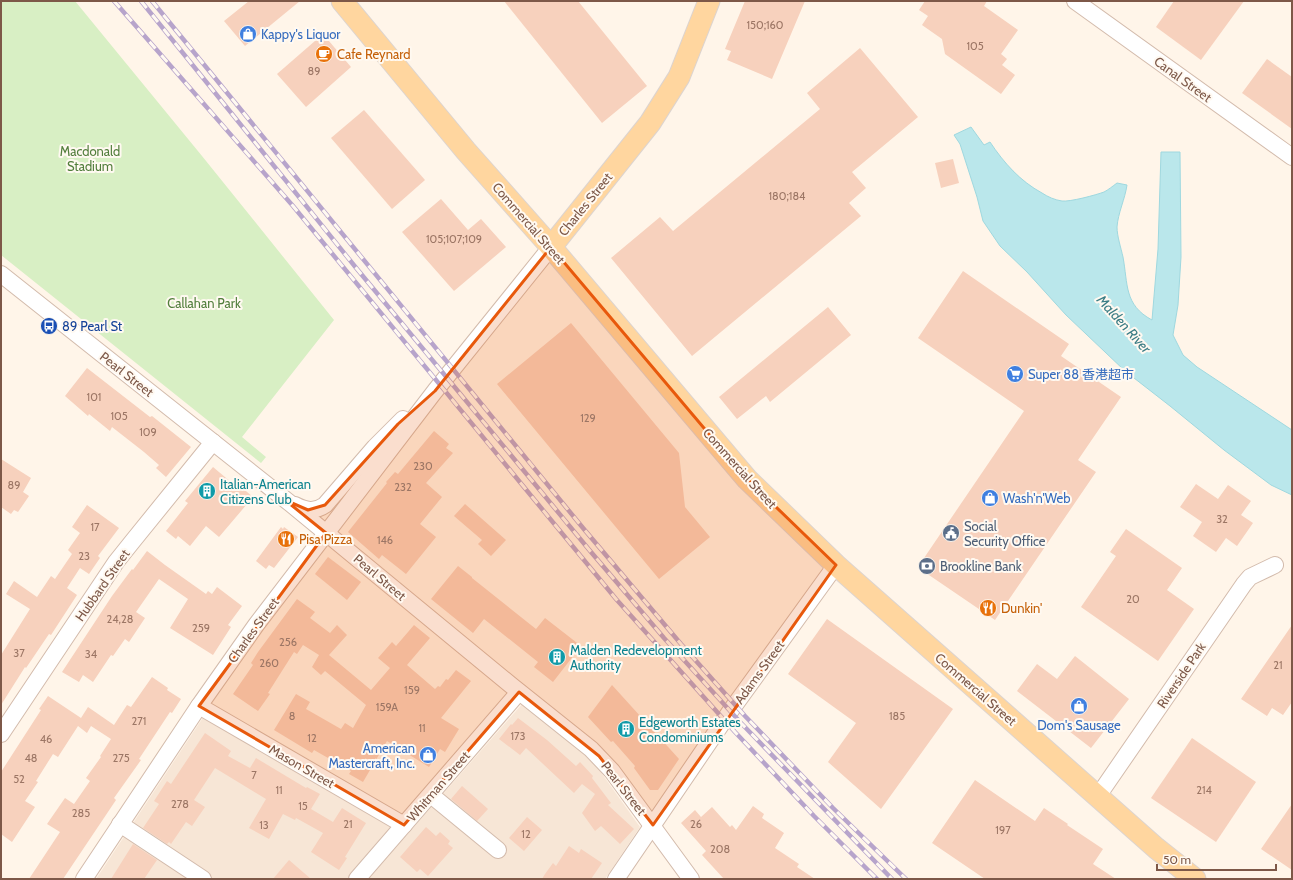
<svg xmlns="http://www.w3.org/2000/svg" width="1293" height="880" viewBox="0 0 1293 880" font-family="Cabin,'Noto Sans SC',sans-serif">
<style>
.residential{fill:#f7e6d6}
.green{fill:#d8efc4}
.water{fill:#bae7eb;stroke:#9fd8df}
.building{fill:#f7d1bd}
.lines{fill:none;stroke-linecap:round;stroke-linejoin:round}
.minor-casing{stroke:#d3bbac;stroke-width:18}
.major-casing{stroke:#ddd4cf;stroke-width:23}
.minor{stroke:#fff;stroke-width:16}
.major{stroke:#ffd69f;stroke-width:21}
.rail-casing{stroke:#b7a4cb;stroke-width:4.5}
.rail{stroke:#fff9f1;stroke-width:3;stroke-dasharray:9;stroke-linecap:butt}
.marked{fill:#e8590c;fill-opacity:0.2;stroke:#e8590c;stroke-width:3;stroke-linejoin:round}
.labels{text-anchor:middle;stroke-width:4;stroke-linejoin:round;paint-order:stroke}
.number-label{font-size:11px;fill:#9c7665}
.shop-label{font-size:13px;fill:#366cbe;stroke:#fff9f1;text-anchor:start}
.food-label{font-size:13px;fill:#c56008;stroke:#fff9f1;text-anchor:start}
.street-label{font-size:13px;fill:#7d5848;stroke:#fff9f1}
.park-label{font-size:13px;fill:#527e3c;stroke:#fff9f1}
.transit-label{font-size:13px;fill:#164399;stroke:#fff9f1;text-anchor:start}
.culture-label{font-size:13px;fill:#0d838f;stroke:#fff9f1;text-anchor:start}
.service-label{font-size:13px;fill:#4e5e75;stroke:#fff9f1;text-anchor:start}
.water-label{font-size:14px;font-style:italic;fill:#3a7c84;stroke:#fff9f1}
</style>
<rect width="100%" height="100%" fill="#fff5e9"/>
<!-- residential -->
<polygon class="residential" points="523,703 590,757 640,827 605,879 96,879 204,716 406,836"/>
<!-- green -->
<polygon class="green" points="1,1 75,1 202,156 334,320 242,437 266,457 261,463 1,255"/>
<!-- water -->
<path class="water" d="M971 127 984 145 990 142C1004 163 1020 181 1042 193 1048 197 1055 200 1062 201 1070 202 1096 195 1104 192 1108 190 1113 186 1117 183L1127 185C1125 199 1118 213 1117 227 1117 236 1121 248 1123 257 1128 284 1124 305 1152 320L1158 249 1161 152H1180L1181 257 1178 305 1173 335 1183 355 1197 367 1292 430V495L1271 485 1224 450 1170 406 1125 371 1066 315 1027 272 1000 246 983 221 977 197 960 144 954 135Z"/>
<!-- building -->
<g class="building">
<polygon points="249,1 300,1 245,46 224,21"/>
<polygon points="504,1 578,1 647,86 602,123"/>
<polygon points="745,1 805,1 772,79 727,60 731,51 725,49"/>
<polygon points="925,1 987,1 984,6 1018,30 1001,54 1007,59 1002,65 1015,75 1001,94 945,54 942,39 922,25 928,16 919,10"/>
<polygon points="1174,1 1244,1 1201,60 1156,27"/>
<polygon points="323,34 351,67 306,107 277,74"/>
<polygon points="860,48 918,117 852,172 866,188 849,203 861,216 692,356 611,258 660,217 673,231 820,109 807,93"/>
<polygon points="1267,59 1292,77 1292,129 1242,93"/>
<polygon points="364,110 425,180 392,209 331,138"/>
<polygon points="953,159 959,183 941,188 935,163"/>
<polygon points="441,199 468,230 481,219 506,247 454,291 402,232"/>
<polygon points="963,271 1069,344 1061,356 1121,397 1078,460 1096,472 995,620 926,573 924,558 1024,411 918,338"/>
<polygon points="828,307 851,335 770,402 766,396 737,419 719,397"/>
<polygon points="571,323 679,453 685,507 710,537 659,579 497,384"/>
<polygon points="87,368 150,417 152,416 191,447 166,477 156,468 159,465 144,452 112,427 110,431 89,414 88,416 65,396"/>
<polygon points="434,431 449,444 446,448 453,453 426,483 442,497 420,524 436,537 406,574 382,555 379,559 348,532 387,483 386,482 395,472 398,474"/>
<polygon points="1,459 31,478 23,492 29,496 18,512 14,510 11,514 1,507"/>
<polygon points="213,467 238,488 240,486 253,497 219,537 206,526 190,546 178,536 176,539 166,531 188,503 185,501"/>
<polygon points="1196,484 1218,499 1228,485 1251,501 1241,515 1253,523 1237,546 1226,538 1216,552 1193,536 1202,522 1180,507"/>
<polygon points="465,504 506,540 491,556 478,544 482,540 454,516"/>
<polygon points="87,505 119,528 98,556 100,558 89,574 80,568 67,588 77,595 51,635 49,634 26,668 25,667 1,705 1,655 30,609 6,594 14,581 37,597 51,576 55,579 72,554 68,550 80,533 72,527"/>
<polygon points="281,527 283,529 284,527 298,537 274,568 269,565 266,569 256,561"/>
<polygon points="1126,529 1182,568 1167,590 1194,609 1158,661 1081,607 1116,556 1110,552"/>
<polygon points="147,551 165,565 206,594 208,591 212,594 217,587 242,606 228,625 231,627 213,655 170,628 188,599 159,579 136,612 145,618 129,642 125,639 113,656 111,655 93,682 83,675 79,682 62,672 112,596 132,569 133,570"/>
<polygon points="328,557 361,582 347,600 315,574"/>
<polygon points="458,566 472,577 472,578 536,629 545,618 581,646 553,682 534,667 538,662 484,619 473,633 431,599"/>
<polygon points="297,599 315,612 310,618 330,633 337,625 347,635 329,655 371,690 390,668 378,658 392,642 396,646 414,625 430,638 407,665 435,689 438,686 440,687 446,679 448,680 456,670 471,681 441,718 459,729 445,752 440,749 429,767 387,741 363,782 349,774 351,771 314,750 312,753 274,730 296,694 310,702 306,709 341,729 345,723 353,728 366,705 325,671 321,675 312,667 319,655 303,645 297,654 294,652 268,693 270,694 258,711 233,694 253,665 251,663 258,652"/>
<polygon points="827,619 953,709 881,809 828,762 856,723 788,674"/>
<polygon points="1292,625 1292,702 1283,715 1272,708 1267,716 1241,699"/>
<polygon points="1075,656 1129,699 1091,748 1017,691 1037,664 1057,679"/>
<polygon points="152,677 168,688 167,690 181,699 172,713 170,712 139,759 141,760 114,798 116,800 63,879 29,879 60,832 47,824 65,798 74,804 90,781 86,778 101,757 100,756 111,739 91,726 87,733 78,726 58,757 53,754 36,781 38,782 25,801 35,807 12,842 1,834 1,772 41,710 39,709 48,696 81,718 88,707 114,725 127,705 131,707"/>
<polygon points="612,685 679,759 658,790 650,790 634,768 635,766 613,741 611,742 588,717"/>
<polygon points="518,718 547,740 576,766 580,762 593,776 592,778 611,803 608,805 634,829 620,844 601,826 595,831 582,813 595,794 582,784 574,793 526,748 520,755 499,739 511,724 512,725"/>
<polygon points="205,733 231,751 228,756 250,768 256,758 306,788 307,787 320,794 311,809 333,822 342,808 366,823 345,857 347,858 339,870 311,852 323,833 296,818 295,820 283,814 269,839 249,828 266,799 215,768 194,800 205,807 192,826 186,822 171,844 169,842 167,844 143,828 159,804 154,801 167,781 171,784"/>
<polygon points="1192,738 1256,782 1216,842 1151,798"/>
<polygon points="975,780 1035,821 1044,808 1068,824 1067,825 1103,849 1093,864 1116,879 985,879 932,843"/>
<polygon points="462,786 488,809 477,821 451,799"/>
<polygon points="1292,804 1292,870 1261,849"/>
<polygon points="753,806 764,814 762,818 784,833 775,848 799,864 797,867 815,879 724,879 702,855 706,851 681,823 695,810 701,817 712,807 730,827 732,825 736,830"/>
<polygon points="527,817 542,830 524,851 509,838"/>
<polygon points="426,827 436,836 440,832 450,841 448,844 453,848 428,876 420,869 417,872 400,857"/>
<polygon points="133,844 157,860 144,879 111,879"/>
<polygon points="569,846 579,853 581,849 602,863 591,879 542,879 545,874 553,863 556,866"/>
<polygon points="289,860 311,879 273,879"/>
</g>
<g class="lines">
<!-- minor casing -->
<g class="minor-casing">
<g id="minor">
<polyline points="1075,1 1292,157"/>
<polyline points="1,274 291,504 512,686 591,749 612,771 691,879"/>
<path d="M295 505C306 511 315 512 325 505L375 447 403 419"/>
<polyline points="199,706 404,825"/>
<polyline points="1,734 116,562 132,542 213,442"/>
<polyline points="431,795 498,850"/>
<polyline points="1098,796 1244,584 1250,577 1275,565"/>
<polyline points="120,824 203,879"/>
<polyline points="84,879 199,706 256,625 435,391 551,247"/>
<polyline points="357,879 519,692"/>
<polyline points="616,879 729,713 836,565"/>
</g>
</g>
<!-- major casing -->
<g class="major-casing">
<g id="major">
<polyline points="342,1 466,151 551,247 747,479 836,565 1156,848 1195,879"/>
<polyline points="551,247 650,123 679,77 709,1"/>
</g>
</g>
<!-- minor -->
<use href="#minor" class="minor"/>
<!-- major -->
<use href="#major" class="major"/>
<!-- rail casing -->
<g class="rail-casing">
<g id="rail">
<polyline points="114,1 293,206 616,599 735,732 814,816 877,879"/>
<polyline points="141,1 357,269 591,552 664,638 741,723 892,879"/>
<polyline points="152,1 583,528 681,644 745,716 833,808 906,879"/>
</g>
</g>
<!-- rail -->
<use href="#rail" class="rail"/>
</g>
<!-- marked area -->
<path class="marked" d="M551 247 747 479 836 565 653 825 599 756 519 692 404 825 199 706 326 533 285 500 308 510 325 505 398 424 435 391Z"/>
<!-- icons -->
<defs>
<g id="shop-disc" transform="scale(0.9)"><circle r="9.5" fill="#3f7fe0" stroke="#fff9f1"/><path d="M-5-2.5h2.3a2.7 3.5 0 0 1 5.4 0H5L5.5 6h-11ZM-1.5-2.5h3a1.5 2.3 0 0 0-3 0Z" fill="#fff"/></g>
<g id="cafe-disc" transform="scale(0.9)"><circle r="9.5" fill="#e8710a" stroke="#fff9f1"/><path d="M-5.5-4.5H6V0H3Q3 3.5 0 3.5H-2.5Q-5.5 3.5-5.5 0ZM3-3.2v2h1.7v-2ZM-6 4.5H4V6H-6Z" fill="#fff"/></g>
<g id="bus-disc" transform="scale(0.9)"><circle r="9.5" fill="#1a4fb4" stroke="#fff9f1"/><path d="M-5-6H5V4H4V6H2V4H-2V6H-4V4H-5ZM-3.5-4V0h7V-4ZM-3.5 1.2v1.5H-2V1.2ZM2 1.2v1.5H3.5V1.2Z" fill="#fff"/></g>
<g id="supermarket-disc" transform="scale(0.9)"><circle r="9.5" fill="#3f7fe0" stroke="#fff9f1"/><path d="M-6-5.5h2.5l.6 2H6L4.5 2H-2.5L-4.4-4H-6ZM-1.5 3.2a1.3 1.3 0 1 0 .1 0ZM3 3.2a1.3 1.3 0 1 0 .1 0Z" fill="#fff"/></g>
<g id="building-disc" transform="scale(0.9)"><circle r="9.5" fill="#0f9aa8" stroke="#fff9f1"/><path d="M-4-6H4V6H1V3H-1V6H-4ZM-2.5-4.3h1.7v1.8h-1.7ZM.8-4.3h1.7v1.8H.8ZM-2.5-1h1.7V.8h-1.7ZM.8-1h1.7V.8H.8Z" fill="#fff"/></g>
<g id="civic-disc" transform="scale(0.9)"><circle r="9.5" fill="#5c6f8a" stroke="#fff9f1"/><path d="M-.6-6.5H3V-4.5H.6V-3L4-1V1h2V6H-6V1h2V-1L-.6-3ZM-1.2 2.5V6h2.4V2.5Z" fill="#fff"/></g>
<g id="restaurant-disc" transform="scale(0.9)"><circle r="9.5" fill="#e8710a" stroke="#fff9f1"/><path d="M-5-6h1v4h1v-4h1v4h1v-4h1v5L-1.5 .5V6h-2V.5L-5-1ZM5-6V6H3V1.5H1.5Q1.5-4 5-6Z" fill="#fff"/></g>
<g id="bank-disc" transform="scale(0.9)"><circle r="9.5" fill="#5c6f8a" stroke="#fff9f1"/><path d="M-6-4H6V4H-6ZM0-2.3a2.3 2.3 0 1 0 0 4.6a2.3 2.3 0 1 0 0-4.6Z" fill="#fff"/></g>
</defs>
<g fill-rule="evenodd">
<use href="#shop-disc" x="248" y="34"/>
<use href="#cafe-disc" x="324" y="54"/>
<use href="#bus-disc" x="49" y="326"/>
<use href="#supermarket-disc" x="1015" y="374"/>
<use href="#building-disc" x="207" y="491"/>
<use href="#shop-disc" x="990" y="498"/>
<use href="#civic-disc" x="951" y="533"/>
<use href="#restaurant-disc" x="286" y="539"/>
<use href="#bank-disc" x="927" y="566"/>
<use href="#restaurant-disc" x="988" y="608"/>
<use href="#building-disc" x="557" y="657"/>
<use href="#shop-disc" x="1079" y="706"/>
<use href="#building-disc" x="626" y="729"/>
<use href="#shop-disc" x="428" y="755"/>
</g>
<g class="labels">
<!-- number labels -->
<g class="number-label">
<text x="765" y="29">150;160</text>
<text x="975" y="50">105</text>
<text x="314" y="75">89</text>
<text x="787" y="200">180;184</text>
<text x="454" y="243">105;107;109</text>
<text x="94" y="401">101</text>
<text x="119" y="420">105</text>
<text x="588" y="422">129</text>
<text x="148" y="436">109</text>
<text x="423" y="470">230</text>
<text x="14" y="489">89</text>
<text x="403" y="491">232</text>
<text x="1222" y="523">32</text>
<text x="95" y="531">17</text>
<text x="385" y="544">146</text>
<text x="84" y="560">23</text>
<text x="1133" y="603">20</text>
<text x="120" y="623">24,28</text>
<text x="201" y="632">259</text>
<text x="288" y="646">256</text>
<text x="19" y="657">37</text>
<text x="91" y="658">34</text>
<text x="269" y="667">260</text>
<text x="1278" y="669">21</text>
<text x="412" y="694">159</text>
<text x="387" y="711">159A</text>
<text x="292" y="720">8</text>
<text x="897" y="720">185</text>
<text x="139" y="725">271</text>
<text x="422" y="732">11</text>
<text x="518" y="740">173</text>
<text x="312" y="742">12</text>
<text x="46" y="743">46</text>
<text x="31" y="762">48</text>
<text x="121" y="762">275</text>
<text x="254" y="779">7</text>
<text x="19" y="783">52</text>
<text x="279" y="794">11</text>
<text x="1204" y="794">214</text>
<text x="180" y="808">278</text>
<text x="303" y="810">15</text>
<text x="81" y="817">285</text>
<text x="348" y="828">21</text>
<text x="696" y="828">26</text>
<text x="264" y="829">13</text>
<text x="1003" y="834">197</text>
<text x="526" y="838">12</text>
<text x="720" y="853">208</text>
</g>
<!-- shop labels -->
<g class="shop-label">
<text x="261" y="39">Kappy's Liquor</text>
<text x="1028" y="379">Super 88 香港超市</text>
<text x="1003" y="503">Wash'n'Web</text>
<text x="1079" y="730" text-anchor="middle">Dom's Sausage</text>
<text x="415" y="753" text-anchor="end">American<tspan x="415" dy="15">Mastercraft, Inc.</tspan></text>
</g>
<!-- food labels -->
<g class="food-label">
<text x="337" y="59">Cafe Reynard</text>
<text x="299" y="544">Pisa Pizza</text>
<text x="1001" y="613">Dunkin'</text>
</g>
<!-- street labels -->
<g class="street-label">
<text transform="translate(1183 79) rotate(36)" y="5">Canal Street</text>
<text transform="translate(585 204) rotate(-51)" y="5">Charles Street</text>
<text transform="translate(529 223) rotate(49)" y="5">Commercial Street</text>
<text transform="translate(127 374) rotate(38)" y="5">Pearl Street</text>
<text transform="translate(740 468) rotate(48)" y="5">Commercial Street</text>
<text transform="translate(380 577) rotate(40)" y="5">Pearl Street</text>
<text transform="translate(102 585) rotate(-55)" y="5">Hubbard Street</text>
<text transform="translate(253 630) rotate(-54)" y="5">Charles Street</text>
<text transform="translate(759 672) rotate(-54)" y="5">Adams Street</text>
<text transform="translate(1181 675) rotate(-56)" y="5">Riverside Park</text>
<text transform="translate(976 689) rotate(41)" y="5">Commercial Street</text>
<text transform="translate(302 766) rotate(30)" y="5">Mason Street</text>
<text transform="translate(438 786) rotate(-49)" y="5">Whitman Street</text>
<text transform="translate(624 788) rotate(52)" y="5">Pearl Street</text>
</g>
<!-- park labels -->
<g class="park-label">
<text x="90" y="156">Macdonald<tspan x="90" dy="15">Stadium</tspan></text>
<text x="204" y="308">Callahan Park</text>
</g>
<!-- transit labels -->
<g class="transit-label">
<text x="62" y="331">89 Pearl St</text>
</g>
<!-- culture labels -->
<g class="culture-label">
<text x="220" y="489">Italian-American<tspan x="220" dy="15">Citizens Club</tspan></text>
<text x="570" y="655">Malden Redevelopment<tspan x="570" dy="15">Authority</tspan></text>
<text x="639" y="727">Edgeworth Estates<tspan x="639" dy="15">Condominiums</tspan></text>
</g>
<!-- service labels -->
<g class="service-label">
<text x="964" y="531">Social<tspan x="964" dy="15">Security Office</tspan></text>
<text x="940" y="571">Brookline Bank</text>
</g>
<!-- water labels -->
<g class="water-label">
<text transform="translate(1124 324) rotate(48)" y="5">Malden River</text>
</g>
</g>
<!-- border -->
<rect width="1293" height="880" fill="none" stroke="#7d5848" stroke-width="4"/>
<!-- scale -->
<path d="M1157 864v6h119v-6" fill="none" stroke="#7d5848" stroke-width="2"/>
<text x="1163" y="864" font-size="12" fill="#7d5848" stroke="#fff9f1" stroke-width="3" paint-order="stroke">50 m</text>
</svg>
